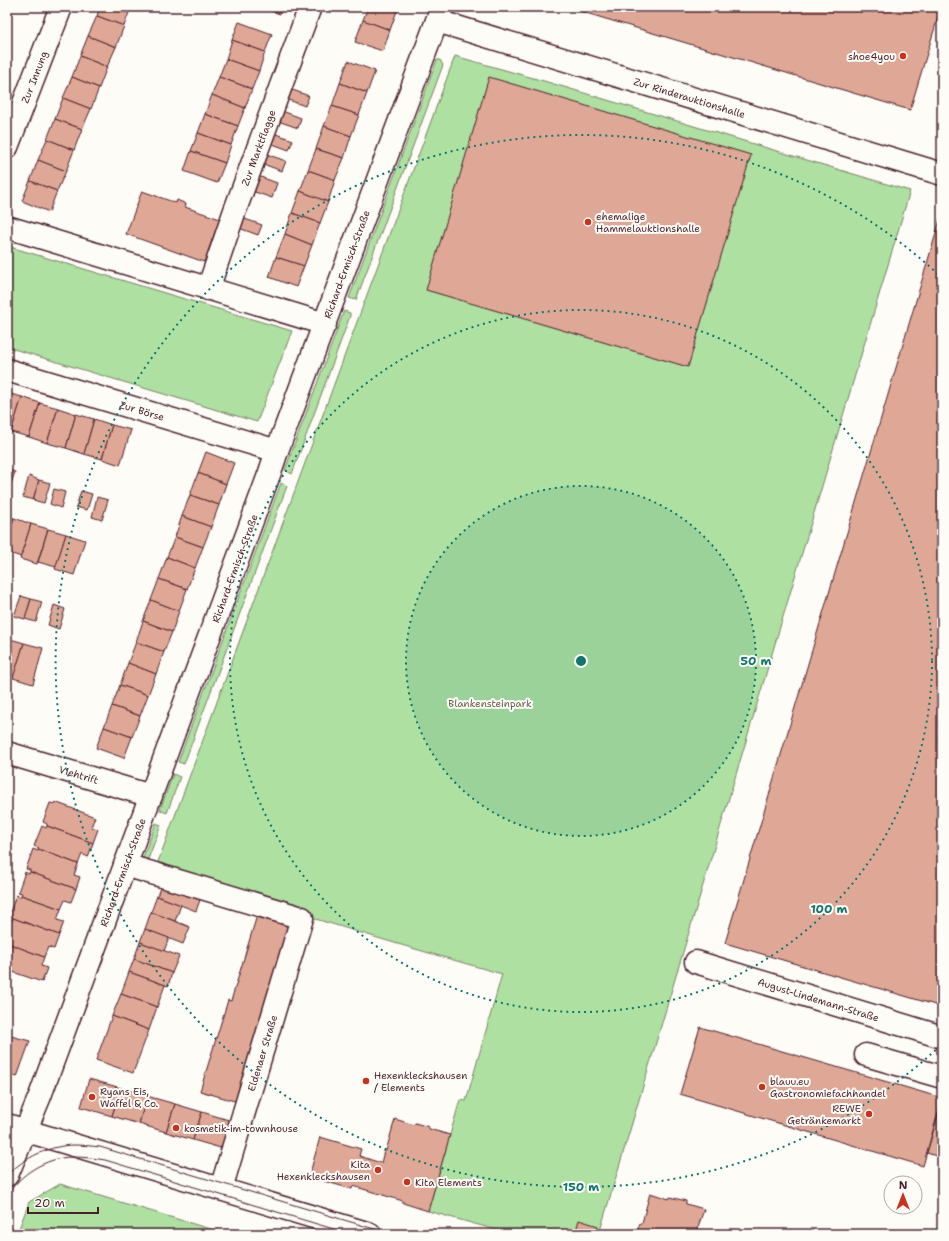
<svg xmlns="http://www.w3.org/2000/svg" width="949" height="1241" viewBox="0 0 949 1241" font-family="'Shantell Sans',sans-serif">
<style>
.green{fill:#ade0a1;stroke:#7c8066}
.building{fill:#dfa896;stroke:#4a1f2b}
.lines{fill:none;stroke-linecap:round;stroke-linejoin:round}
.minor-casing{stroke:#4a1f2b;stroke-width:25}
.minor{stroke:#fdfcf7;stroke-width:22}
.tram{stroke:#4a1f2b;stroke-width:1}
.ring{fill:none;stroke:#0f766e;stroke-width:2;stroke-dasharray:2 4}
.poi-dot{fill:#c8321e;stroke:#fdfcf7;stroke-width:1.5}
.labels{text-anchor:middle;stroke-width:4;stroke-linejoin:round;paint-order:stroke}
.poi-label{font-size:10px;fill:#4a1f2b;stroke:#fdfcf7;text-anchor:start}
.street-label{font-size:10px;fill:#4a1f2b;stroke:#fdfcf7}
.park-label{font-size:10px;fill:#68594e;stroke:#fdfcf7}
.centre{fill:#0f766e;stroke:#fdfcf7;stroke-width:2}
.ring-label{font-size:12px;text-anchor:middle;font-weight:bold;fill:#0f766e;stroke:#fdfcf7;stroke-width:4;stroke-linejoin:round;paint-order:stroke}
</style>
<rect width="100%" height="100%" fill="#fdfcf7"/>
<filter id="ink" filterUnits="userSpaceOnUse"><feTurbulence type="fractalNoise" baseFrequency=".025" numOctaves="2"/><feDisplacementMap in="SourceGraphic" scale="8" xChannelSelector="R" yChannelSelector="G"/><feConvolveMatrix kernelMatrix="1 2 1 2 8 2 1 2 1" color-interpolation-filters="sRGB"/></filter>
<g filter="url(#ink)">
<!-- green -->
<g class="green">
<polygon points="455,56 544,81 910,191 599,1234 511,1234 428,1211 460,1100 466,1101 502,974 391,942 155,870"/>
<polygon points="437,60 440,60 443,65 356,300 349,298"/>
<polygon points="7,246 292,331 257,422 7,347"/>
<polygon points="344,311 350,313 350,316 292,474 285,470"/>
<polygon points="281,483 287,486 184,764 178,762"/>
<polygon points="173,774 180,777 167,813 160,810"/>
<polygon points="156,823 161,825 147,862 143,857"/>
<polygon points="60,1184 227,1234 17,1234 29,1202"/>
</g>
<!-- building -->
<g class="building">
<polygon points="100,7 131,7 124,26 97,16"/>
<polygon points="259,7 282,7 280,14"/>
<polygon points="327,7 343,7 341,12"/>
<polygon points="368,7 394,7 398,8 390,30 363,20"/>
<polygon points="566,7 941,7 910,110"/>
<polygon points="97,16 124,26 116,47 88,36"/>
<polygon points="363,20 390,30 383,51 355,42"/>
<polygon points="239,22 272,34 265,52 232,40"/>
<polygon points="88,36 116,47 107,67 80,56"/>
<polygon points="232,40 265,52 259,71 226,59"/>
<polygon points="80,56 107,67 99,88 72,77"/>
<polygon points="226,59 259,71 252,89 219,77"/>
<polygon points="348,61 375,71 367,93 340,83"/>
<polygon points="72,77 99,88 91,109 63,98"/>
<polygon points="219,77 252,89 245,108 212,95"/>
<polygon points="489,77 751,155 688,367 426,290"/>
<polygon points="340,83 367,93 359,115 332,106"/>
<polygon points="290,89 309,96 305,106 286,99"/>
<polygon points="212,95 245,108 238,126 205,114"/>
<polygon points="63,98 91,109 82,129 55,119"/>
<polygon points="332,106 359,115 351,136 324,126"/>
<polygon points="282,111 301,118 298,128 278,121"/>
<polygon points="205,114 238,126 231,145 198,133"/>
<polygon points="55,119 82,129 74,150 47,139"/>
<polygon points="324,126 351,136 344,158 316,149"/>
<polygon points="198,133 231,145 225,163 191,151"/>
<polygon points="273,133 293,140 289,150 270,143"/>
<polygon points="47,139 74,150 66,171 38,160"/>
<polygon points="316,149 344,158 335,180 308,170"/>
<polygon points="191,151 225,163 217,183 184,171"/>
<polygon points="266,154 286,161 282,171 263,164"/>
<polygon points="38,160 66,171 57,191 30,181"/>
<polygon points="308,170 335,180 328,202 300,191"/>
<polygon points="258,176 277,183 272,198 252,191"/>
<polygon points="30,181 57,191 49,212 22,201"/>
<polygon points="142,191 176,203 177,200 186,204 185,207 220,219 204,262 126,234"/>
<polygon points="300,191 328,202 320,223 292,213"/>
<polygon points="292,213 320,223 312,245 285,234"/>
<polygon points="942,213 942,1007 725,943"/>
<polygon points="242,218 262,225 258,235 239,228"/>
<polygon points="285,234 312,245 304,266 276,257"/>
<polygon points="276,257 304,266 296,287 269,277"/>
<polygon points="7,393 22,397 11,432 7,431"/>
<polygon points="22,397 40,403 29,437 11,432"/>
<polygon points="40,403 58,408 47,443 29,437"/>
<polygon points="58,408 76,414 66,448 47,443"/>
<polygon points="76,414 94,419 84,454 66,448"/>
<polygon points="94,419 112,425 102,459 84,454"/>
<polygon points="112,425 131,430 120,465 102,459"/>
<polygon points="206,452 234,463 226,484 198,473"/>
<polygon points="7,470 15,472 8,493 7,492"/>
<polygon points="198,473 226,484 219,505 190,495"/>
<polygon points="29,476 39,480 33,500 23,497"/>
<polygon points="39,480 50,483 44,503 33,500"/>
<polygon points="54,489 65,492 61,508 50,504"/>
<polygon points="81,491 92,494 87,510 76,507"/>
<polygon points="190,495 219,505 211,527 182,516"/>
<polygon points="97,497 108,500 102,520 92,517"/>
<polygon points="7,516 14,518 7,540"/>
<polygon points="182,516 211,527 203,547 175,537"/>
<polygon points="14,518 31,524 21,557 7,552 7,540"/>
<polygon points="31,524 48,529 37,564 20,559"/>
<polygon points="48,529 66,534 56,567 38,562"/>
<polygon points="66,534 85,540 74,575 55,569"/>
<polygon points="175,537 203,547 195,568 167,557"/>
<polygon points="167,557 195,568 187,589 159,579"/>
<polygon points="159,579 187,589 179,611 151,600"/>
<polygon points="21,596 31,599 25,619 14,616"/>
<polygon points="31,599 42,602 36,622 25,619"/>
<polygon points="151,600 179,611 172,632 143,621"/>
<polygon points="54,605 65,609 59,629 48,625"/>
<polygon points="143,621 172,632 164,652 136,642"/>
<polygon points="7,638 24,643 14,676 7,674"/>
<polygon points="136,642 164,652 156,674 128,663"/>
<polygon points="24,643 43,648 33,684 13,678"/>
<polygon points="128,663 156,674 148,695 120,685"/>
<polygon points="120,685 148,695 140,716 112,706"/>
<polygon points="112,706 140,716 132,737 104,727"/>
<polygon points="104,727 132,737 124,758 96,748"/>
<polygon points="55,802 95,817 91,827 98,829 93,843 47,826 47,824 43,822 50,803 55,804"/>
<polygon points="42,826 46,828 47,826 93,843 88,857 82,854 78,864 38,849 39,848 34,846"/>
<polygon points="33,849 38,851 38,849 78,864 74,875 80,877 76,889 30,872 30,870 26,869"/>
<polygon points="25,872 29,874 30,872 76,889 71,902 65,900 61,909 21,895 22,893 18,892"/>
<polygon points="162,882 201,897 196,911 157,896"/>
<polygon points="16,895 20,897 21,895 61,909 57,920 64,922 59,935 13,918 13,917 9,915"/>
<polygon points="157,896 181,905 175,921 151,912"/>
<polygon points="151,912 190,927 183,944 145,929"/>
<polygon points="258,912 292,922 238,1102 200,1091 228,1000 231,1001"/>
<polygon points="13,918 59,935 54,949 48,947 44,957 7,943 7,921 8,920 12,921"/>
<polygon points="145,929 169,938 164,951 140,942"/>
<polygon points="140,942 179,956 172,973 134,959"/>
<polygon points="7,943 44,957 41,966 47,968 42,982 7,970"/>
<polygon points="134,959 172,973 168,986 129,972"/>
<polygon points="129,972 165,985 157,1007 121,994"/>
<polygon points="121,994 157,1007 149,1030 112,1016"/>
<polygon points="112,1016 149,1030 133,1073 96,1060"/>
<polygon points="700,1027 942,1098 923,1166 680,1094"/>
<polygon points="7,1035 30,1041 17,1077 7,1074"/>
<polygon points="89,1079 121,1088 112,1116 81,1107"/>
<polygon points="121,1088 147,1096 139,1124 112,1116"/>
<polygon points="147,1096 175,1104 166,1132 139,1124"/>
<polygon points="175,1104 202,1112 193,1140 166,1132"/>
<polygon points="202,1112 232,1121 224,1149 193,1140"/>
<polygon points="939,1112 942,1113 942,1158 927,1153"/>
<polygon points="395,1119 414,1125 415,1123 429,1127 429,1129 450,1135 428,1211 403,1203 403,1201 353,1186 352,1189 309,1177 320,1137 361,1149 359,1156 381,1163 384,1151 386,1151"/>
<polygon points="650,1193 669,1199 670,1197 686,1201 686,1204 704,1209 696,1234 636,1234 640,1223 642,1223"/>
<polygon points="579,1220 598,1226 596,1234 575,1234"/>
</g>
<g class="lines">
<!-- minor casing -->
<g class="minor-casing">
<g id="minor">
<path id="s1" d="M437 21 942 174"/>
<path id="s2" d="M7 147 61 7"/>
<polyline points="7,227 325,324"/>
<path id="s3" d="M208 289 234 213 310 7"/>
<path id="s4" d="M7 370 277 451"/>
<path id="s5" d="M7 753 151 796"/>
<polyline points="125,865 302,918 221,1189"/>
<path id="s6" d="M696 962 942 1037"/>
<polyline points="866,1055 942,1077"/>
<polyline points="7,1125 370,1234"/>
<path id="s7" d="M7 1175 40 1096 270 472 277 451 442 7"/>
</g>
</g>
<!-- minor -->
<use href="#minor" class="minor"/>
<!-- tram -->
<g class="tram">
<path d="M7 1175C24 1158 50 1145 75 1145 83 1145 91 1146 100 1147L391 1234"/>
<path d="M7 1196C19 1174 46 1158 71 1157 83 1157 94 1158 105 1160L350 1234"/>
</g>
</g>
</g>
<!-- distance rings -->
<circle cx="581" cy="661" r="175" fill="#0f766e" fill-opacity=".12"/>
<g class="ring">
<circle cx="581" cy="661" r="175"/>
<circle cx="581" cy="661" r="351"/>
<path d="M940 1046A526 526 0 1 1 940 276"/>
</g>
<!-- markers -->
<g class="poi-dot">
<circle cx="903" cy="56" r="4"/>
<circle cx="588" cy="222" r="4"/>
<circle cx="366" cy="1081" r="4"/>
<circle cx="762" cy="1087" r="4"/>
<circle cx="92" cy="1097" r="4"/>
<circle cx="869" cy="1114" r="4"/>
<circle cx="176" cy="1128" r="4"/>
<circle cx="378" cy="1170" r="4"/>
<circle cx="407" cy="1182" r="4"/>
</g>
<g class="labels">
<!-- poi labels -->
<g class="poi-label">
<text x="895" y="60" text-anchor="end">shoe4you</text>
<text x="596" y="220">ehemalige<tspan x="596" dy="12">Hammelauktionshalle</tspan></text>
<text x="374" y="1079">Hexenkleckshausen<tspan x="374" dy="12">/ Elements</tspan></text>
<text x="770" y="1085">blauu.eu<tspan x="770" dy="12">Gastronomiefachhandel</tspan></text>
<text x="100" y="1095">Ryans Eis,<tspan x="100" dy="12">Waffel &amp; Co.</tspan></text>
<text x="861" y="1112" text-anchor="end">REWE<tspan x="861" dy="12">Getränkemarkt</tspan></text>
<text x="184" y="1132">kosmetik-im-townhouse</text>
<text x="370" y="1168" text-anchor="end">Kita<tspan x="370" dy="12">Hexenkleckshausen</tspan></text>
<text x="415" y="1186">Kita Elements</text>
</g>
<!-- street labels -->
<g class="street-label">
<text dy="4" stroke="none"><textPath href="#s2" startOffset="75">Zur Innung</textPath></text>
<text dy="4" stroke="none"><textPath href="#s1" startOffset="264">Zur Rinderauktionshalle</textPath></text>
<text dy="4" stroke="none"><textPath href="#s3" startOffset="150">Zur Marktflagge</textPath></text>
<text dy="4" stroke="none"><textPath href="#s7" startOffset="972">Richard-Ermisch-Straße</textPath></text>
<text dy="4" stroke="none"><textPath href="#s4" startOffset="141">Zur Börse</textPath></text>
<text dy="4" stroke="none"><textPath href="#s7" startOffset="648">Richard-Ermisch-Straße</textPath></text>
<text dy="4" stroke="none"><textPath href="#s5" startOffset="75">Viehtrift</textPath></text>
<text dy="4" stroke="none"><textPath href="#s7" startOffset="324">Richard-Ermisch-Straße</textPath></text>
<text dy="4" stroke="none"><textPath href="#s6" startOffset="128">August-Lindemann-Straße</textPath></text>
<text transform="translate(262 1053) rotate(-73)" y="4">Eldenaer Straße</text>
</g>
<!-- park labels -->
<g class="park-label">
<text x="490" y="707">Blankensteinpark</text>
</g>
</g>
<circle cx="581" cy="661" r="6" class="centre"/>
<g class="ring-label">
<text x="756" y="665">50 m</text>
<text x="829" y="913">100 m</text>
<text x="581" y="1191">150 m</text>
</g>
<!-- margin -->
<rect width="949" height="1241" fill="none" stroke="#fdfcf7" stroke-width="24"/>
<rect x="12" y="12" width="925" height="1217" fill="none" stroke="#4a1f2b" stroke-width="1.5" filter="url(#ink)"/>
<!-- north arrow -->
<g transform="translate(903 1195)"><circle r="19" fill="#fdfcf7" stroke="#b5a4a5"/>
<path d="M0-3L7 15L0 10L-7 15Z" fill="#c8321e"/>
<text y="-6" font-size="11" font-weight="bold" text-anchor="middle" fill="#4a1f2b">N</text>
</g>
<!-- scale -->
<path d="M28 1207v6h70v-6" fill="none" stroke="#4a1f2b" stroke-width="2"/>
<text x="34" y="1207" font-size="12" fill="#4a1f2b" stroke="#fdfcf7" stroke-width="3" paint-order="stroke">20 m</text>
</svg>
